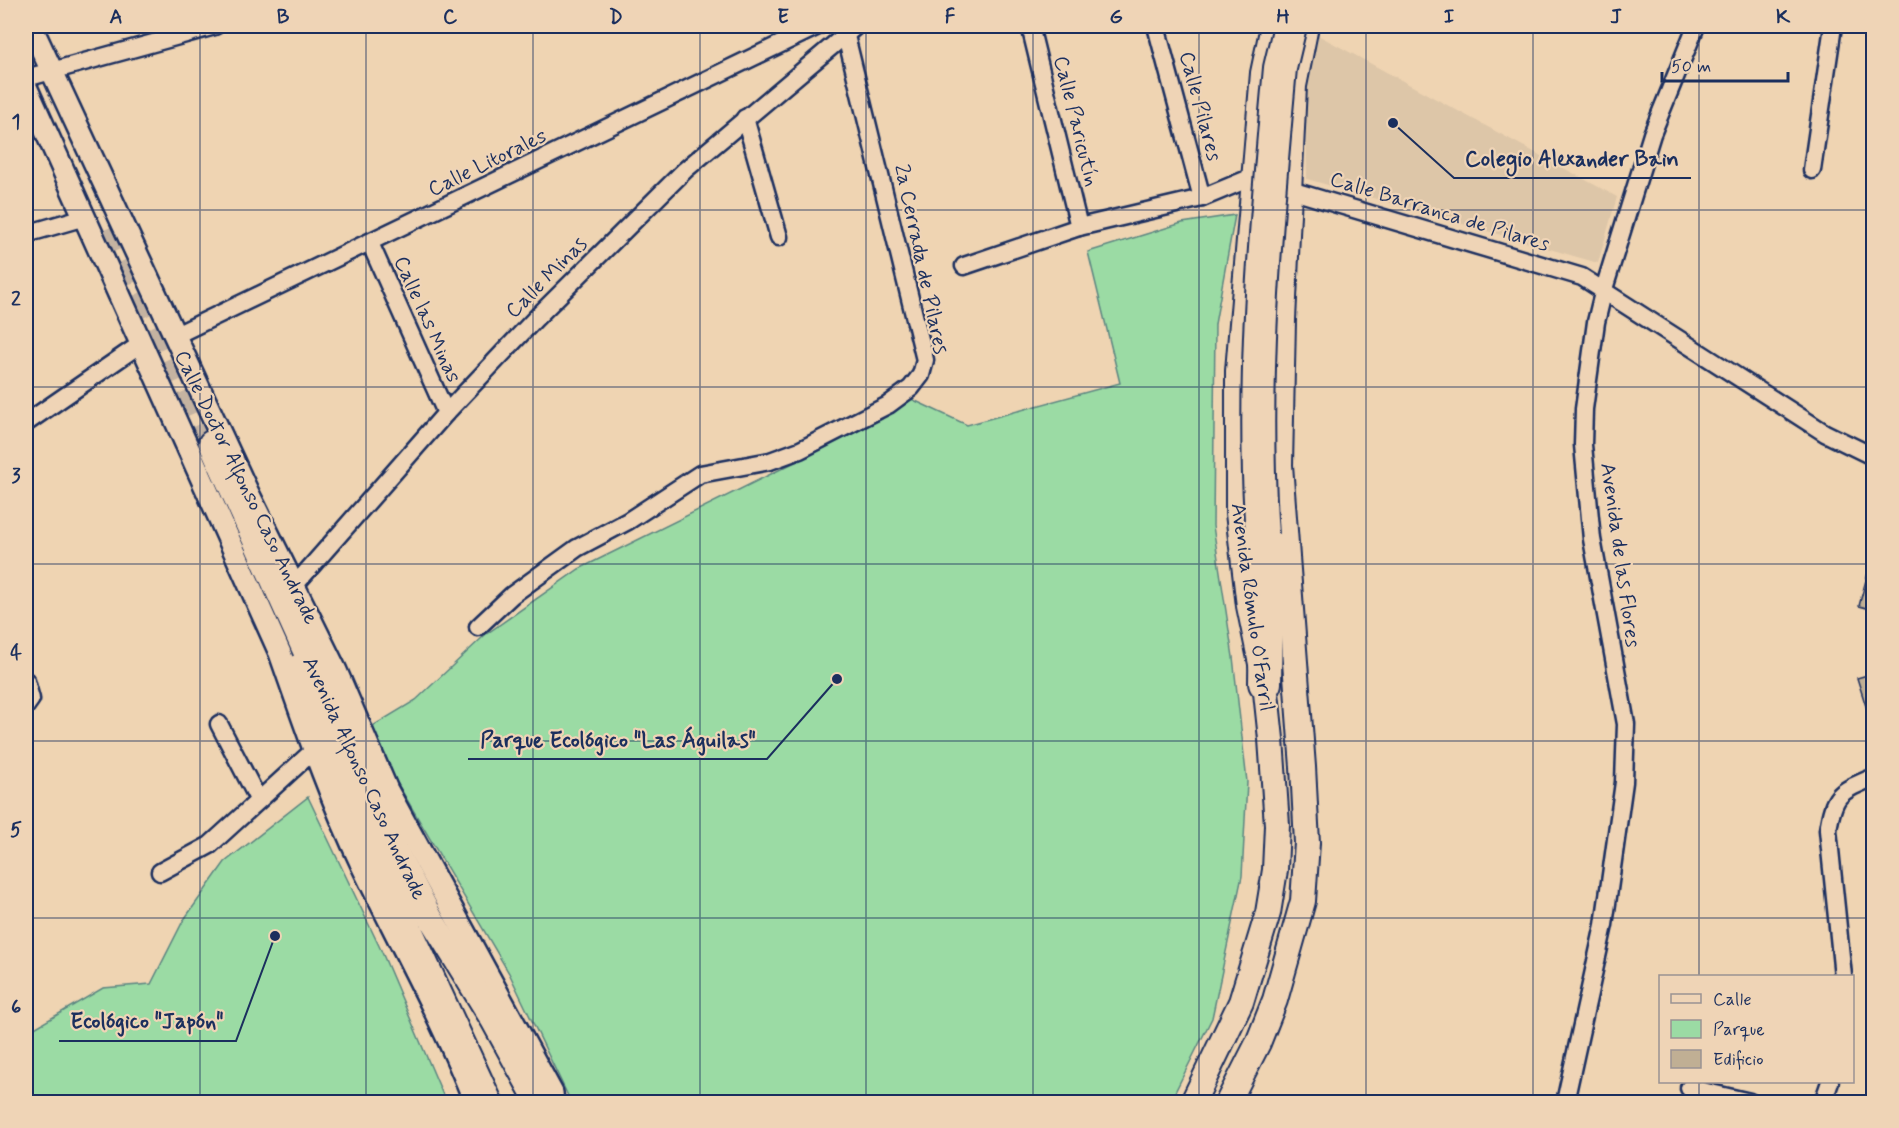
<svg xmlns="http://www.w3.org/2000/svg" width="1899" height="1128" viewBox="0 0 1899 1128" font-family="Mynerve,sans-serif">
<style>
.built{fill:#ddc6a8}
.green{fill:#9bdba4;stroke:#5b8581;stroke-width:1.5}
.building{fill:#c0af94;stroke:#1b2f5e;stroke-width:1.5}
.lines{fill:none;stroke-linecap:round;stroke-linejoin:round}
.secondary-tunnel{stroke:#c5b3a1;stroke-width:24;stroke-dasharray:24 12;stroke-linecap:butt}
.minor-casing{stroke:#1b2f5e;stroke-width:21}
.tertiary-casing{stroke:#1b2f5e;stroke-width:26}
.secondary-casing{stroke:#1b2f5e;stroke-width:28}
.motorway-casing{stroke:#1b2f5e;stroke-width:36}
.minor{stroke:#efd4b6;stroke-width:16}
.tertiary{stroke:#efd4b6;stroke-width:21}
.secondary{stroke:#efd4b6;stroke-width:24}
.motorway{stroke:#efd4b6;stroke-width:32}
.motorway-bridge-casing{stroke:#1b2f5e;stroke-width:36;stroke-linecap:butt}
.motorway-bridge{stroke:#efd4b6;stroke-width:32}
.grid{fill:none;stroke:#1b2f5e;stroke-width:1.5;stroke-opacity:0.55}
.labels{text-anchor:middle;stroke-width:4.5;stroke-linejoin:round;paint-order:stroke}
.street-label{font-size:21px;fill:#1b2f5e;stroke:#efd4b6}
.leader{fill:none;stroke:#1b2f5e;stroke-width:2}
.callout-dot{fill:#1b2f5e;stroke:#efd4b6;stroke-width:2}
.callout-label{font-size:22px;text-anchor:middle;font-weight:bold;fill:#1b2f5e;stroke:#efd4b6;stroke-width:4.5;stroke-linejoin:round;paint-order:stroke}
.neatline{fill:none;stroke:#1b2f5e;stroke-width:2}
.grid-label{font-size:20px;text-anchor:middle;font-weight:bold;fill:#1b2f5e}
</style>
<rect width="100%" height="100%" fill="#efd4b2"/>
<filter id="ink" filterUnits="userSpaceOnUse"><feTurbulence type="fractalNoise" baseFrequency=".0167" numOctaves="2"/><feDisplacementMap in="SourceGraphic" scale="12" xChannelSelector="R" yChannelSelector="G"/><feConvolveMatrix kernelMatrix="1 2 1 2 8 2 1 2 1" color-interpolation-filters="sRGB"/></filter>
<g filter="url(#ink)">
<!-- built -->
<polygon class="built" points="1316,34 1617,197 1598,263 1307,179 1305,67"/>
<!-- green -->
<g class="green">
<polygon points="1235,215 1215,324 1213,526 1233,657 1247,782 1242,876 1212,1018 1170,1102 571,1102 509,973 366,730 416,700 485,635 579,569 882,419 907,397 967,425 1120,383 1088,252 1182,223"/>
<polygon points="308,797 381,950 446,1102 26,1102 26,1033 103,988 151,984 183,921 225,862"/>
</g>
<!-- building -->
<g class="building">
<polygon points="1869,569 1874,570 1874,610 1859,606"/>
<polygon points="1874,673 1874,721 1871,722 1857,678"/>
</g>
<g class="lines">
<!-- secondary-tunnel -->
<polyline class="secondary-tunnel" points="113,226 211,443"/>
<!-- minor casing -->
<g class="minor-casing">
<g id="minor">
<polyline points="1030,26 1079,227"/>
<polyline points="1156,26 1202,198"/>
<polyline points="26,78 215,26"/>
<polyline points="745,118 779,237"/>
<polyline points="1812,170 1833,26"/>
<polyline points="26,234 85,217"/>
<polyline points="370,243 446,413"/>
<polyline points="964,266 1079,227 1202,198 1255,176 1274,173 1290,190 1582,277 1825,433 1874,457"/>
<polyline points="174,336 818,26"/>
<polyline points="26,423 142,343"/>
<polyline points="294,586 446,413 535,319 685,170 856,26"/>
<polyline points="478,627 512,595 577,548 628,521 700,474 770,461 800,450 888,405 911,388 921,375 925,360 846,36"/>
<polyline points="26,681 31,699 26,706"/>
<polyline points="219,724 258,799"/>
<polyline points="160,872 210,845 313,751"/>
<path d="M1843 976 1828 830C1834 792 1840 792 1874 777"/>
<polyline points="1689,1088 1750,1102"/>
<polyline points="1565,1102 1604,925 1624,782 1626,724 1592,539 1583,445 1584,409 1596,322 1604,289 1652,134 1696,26"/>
<polyline points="1823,1102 1830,1082"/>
</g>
</g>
<!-- tertiary casing -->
<g class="tertiary-casing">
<g id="tertiary">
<polyline points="31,26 247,491 336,671 387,790 552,1093 553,1102"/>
<path d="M26 87 280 653C305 724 329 796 362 865 400 944 443 1020 475 1102"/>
</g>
</g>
<!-- secondary casing -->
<g class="secondary-casing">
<g id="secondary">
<polyline points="211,443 395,850 430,917 493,1020 538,1102"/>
<polyline points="298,667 345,789 490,1102"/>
<polyline points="1193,1102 1241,1002 1268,913 1275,870 1277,825 1271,739 1265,683 1249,606 1238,513 1238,371 1263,73 1273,26"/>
<polyline points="1228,1102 1258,1043 1275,1000 1303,901 1307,843 1303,767 1280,465 1283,320 1294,86 1306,26"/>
</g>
</g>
<!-- motorway casing -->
<g class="motorway-casing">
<polyline id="motorway" points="1262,535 1266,613 1265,683"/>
</g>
<!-- minor -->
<use href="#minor" class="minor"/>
<!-- tertiary -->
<use href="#tertiary" class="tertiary"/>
<!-- secondary -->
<use href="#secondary" class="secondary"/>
<!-- motorway -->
<use href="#motorway" class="motorway"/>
<!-- motorway-bridge casing -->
<g class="motorway-bridge-casing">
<path id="motorway-bridge" d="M1262 535C1251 380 1266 223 1280 68L1290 26"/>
</g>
<!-- motorway-bridge -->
<use href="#motorway-bridge" class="motorway-bridge"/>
</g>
</g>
<!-- grid -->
<path class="grid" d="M200 26V1102M366 26V1102M533 26V1102M700 26V1102M866 26V1102M1033 26V1102M1199 26V1102M1366 26V1102M1533 26V1102M1699 26V976M26 210H1874M26 387H1874M26 564H1874M26 741H1874M26 918H1874M1699 1082V1102"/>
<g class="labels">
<!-- street labels -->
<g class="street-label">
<text transform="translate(1201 106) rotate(75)" y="7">Calle Pilares</text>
<text transform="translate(1077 121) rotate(76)" y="7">Calle Paricutín</text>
<text transform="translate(487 162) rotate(-26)" y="7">Calle Litorales</text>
<text transform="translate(1440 211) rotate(17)" y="7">Calle Barranca de Pilares</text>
<text transform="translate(922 259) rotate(78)" y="7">2a Cerrada de Pilares</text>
<text transform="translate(546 277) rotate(-45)" y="7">Calle Minas</text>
<text transform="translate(428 319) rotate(66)" y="7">Calle las Minas</text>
<text transform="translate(247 487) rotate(64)" y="7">Calle Doctor Alfonso Caso Andrade</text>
<text transform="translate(1621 555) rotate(82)" y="7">Avenida de las Flores</text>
<text transform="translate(1253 607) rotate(82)" y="7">Avenida Rómulo O'Farril</text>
<text transform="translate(365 778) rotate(65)" y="7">Avenida Alfonso Caso Andrade</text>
</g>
</g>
<!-- callouts -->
<path class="leader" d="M1393 123L1454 178H1691M837 679L767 759H468M275 936L236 1041H59"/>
<g class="callout-dot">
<circle cx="1393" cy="123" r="6"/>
<circle cx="837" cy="679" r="6"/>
<circle cx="275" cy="936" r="6"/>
</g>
<g class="callout-label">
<text x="1572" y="166">Colegio Alexander Bain</text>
<text x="618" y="747">Parque Ecológico "Las Águilas"</text>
<text x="147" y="1028">Ecológico "Japón"</text>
</g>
<!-- margin -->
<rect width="1899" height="1128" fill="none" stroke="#efd4b6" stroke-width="66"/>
<!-- legend -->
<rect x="1659" y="975" width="195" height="108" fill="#efd4b6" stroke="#9a9293" stroke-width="1.5"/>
<rect x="1671" y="994" width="30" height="9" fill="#efd4b6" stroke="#9a9293" stroke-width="1.5"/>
<text x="1713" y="1005" font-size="18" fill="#1b2f5e">Calle</text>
<rect x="1671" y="1020" width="30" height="18" fill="#9bdba4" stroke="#9a9293" stroke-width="1.5"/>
<text x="1713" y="1035" font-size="18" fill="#1b2f5e">Parque</text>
<rect x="1671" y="1050" width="30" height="18" fill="#c0af94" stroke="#9a9293" stroke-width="1.5"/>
<text x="1713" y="1065" font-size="18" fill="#1b2f5e">Edificio</text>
<!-- scale -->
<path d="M1662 72v9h126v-9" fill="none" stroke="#1b2f5e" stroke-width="3"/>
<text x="1671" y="72" font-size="18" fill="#1b2f5e" stroke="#efd4b6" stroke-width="4.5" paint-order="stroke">50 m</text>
<rect x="33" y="33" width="1833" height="1062" class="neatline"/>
<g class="grid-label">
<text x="116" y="23">A</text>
<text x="283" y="23">B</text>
<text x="450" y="23">C</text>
<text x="616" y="23">D</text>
<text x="783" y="23">E</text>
<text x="950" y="23">F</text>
<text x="1116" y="23">G</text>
<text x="1283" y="23">H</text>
<text x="1449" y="23">I</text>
<text x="1616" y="23">J</text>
<text x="1783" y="23">K</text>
<text x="16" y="128">1</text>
<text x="16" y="305">2</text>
<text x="16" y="482">3</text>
<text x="16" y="659">4</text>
<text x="16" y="836">5</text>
<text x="16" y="1013">6</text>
</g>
</svg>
